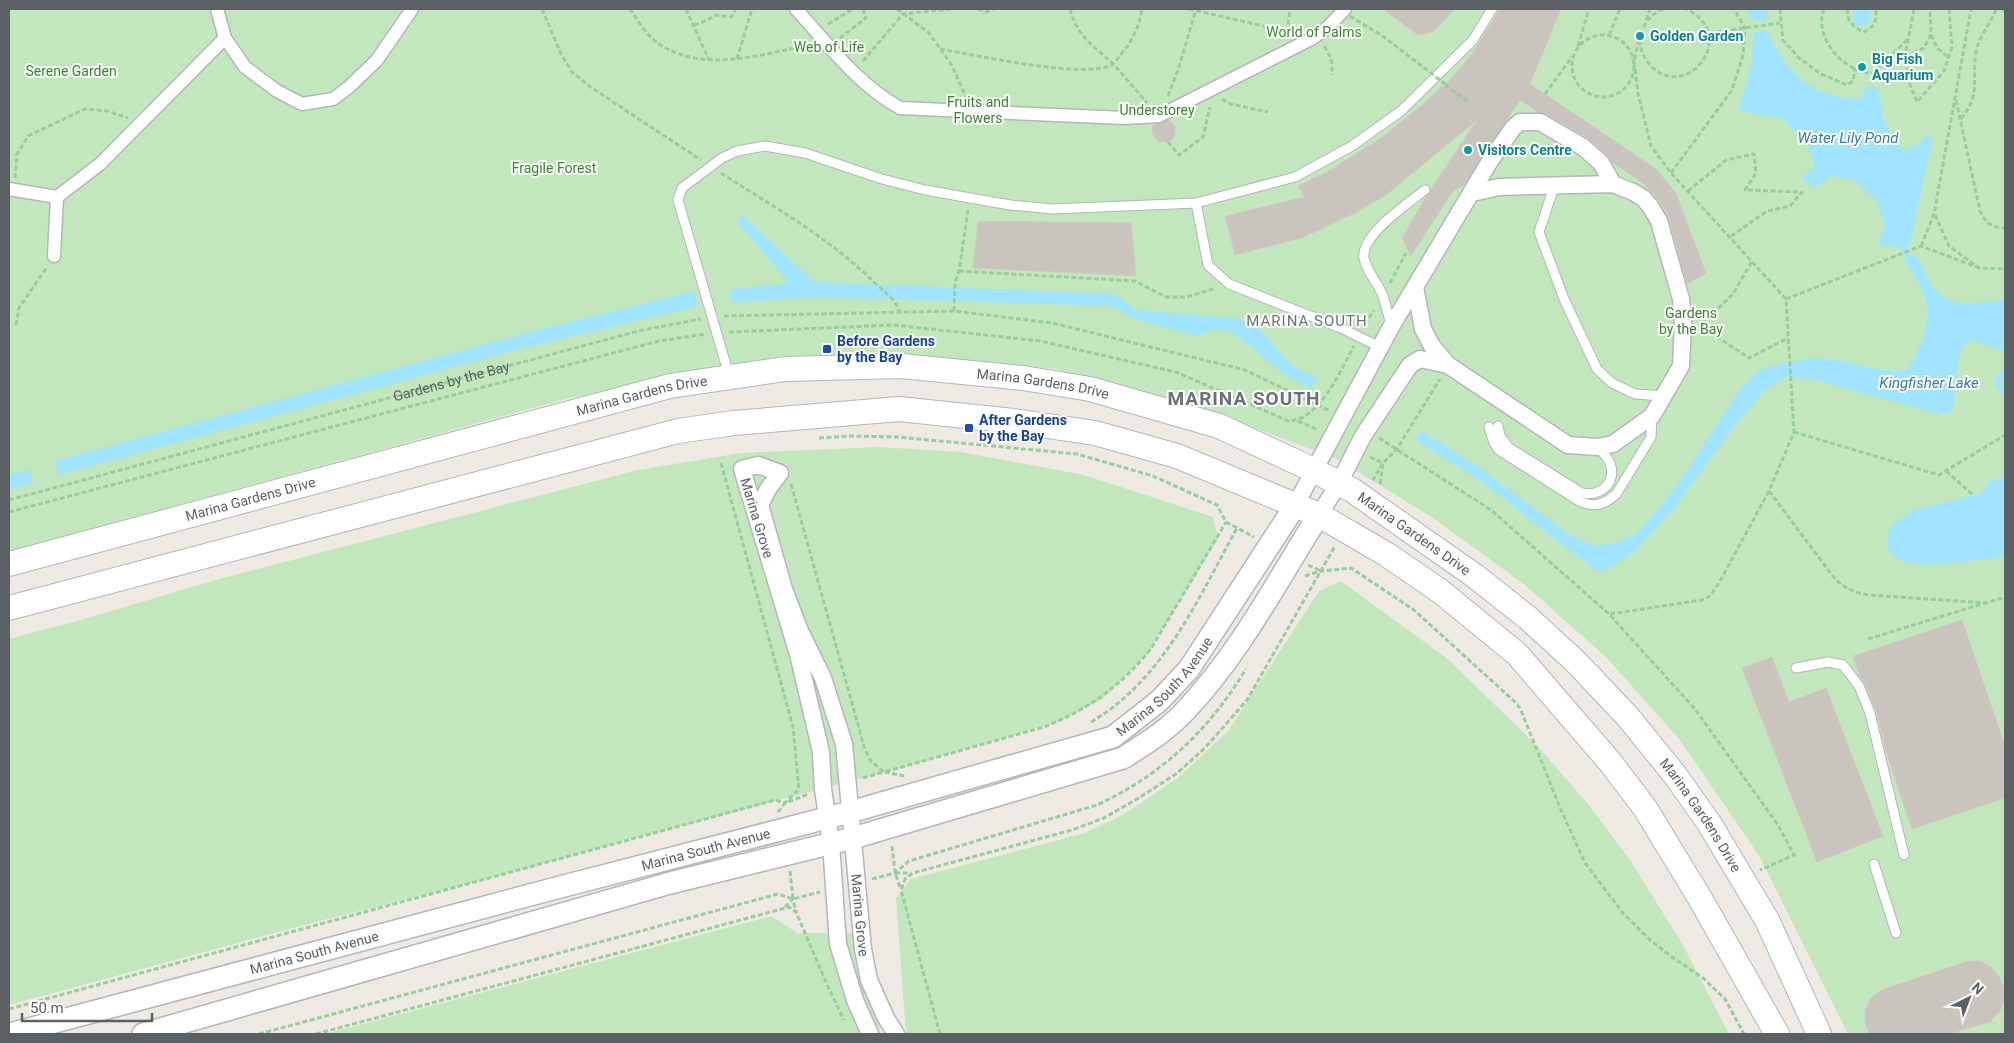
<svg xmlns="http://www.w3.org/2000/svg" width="2014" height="1043" viewBox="0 0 2014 1043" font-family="Roboto,sans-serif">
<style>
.green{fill:#c3e7bd}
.water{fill:#a1e4ff}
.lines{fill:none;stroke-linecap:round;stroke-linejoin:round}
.stream{stroke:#a1e4ff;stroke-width:5}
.building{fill:#c9c4be;stroke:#d3cac0}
.service-casing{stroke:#b3b6ba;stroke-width:11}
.pedestrian-casing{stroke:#b3b6ba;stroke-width:15}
.minor-casing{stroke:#b3b6ba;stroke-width:19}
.tertiary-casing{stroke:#b3b6ba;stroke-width:24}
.secondary-casing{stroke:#b1b7ba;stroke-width:26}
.path{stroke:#99cd9f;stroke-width:3;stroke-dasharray:5 2.5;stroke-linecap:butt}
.service{stroke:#fff;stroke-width:9}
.pedestrian{stroke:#fff;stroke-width:12}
.minor{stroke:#fff;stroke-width:16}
.tertiary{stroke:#fff;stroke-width:21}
.secondary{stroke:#fff;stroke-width:24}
.path-bridge{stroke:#99cd9f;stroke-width:3;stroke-dasharray:5 2.5;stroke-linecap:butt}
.culture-dot{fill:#0f9aa8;stroke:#fff;stroke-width:2}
.transit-dot{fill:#1a4fb4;stroke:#fff;stroke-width:2}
.labels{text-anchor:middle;stroke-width:4;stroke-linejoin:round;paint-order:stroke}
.park-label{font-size:14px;fill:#398430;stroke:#fff}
.culture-label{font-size:14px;font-weight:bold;fill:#0d838f;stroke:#fff;text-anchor:start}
.transit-label{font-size:14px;font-weight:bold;fill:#164399;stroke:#fff;text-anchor:start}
.street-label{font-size:14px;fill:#5a6063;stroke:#fff}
.water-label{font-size:15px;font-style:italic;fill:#357ba3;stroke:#fff}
.neighbourhood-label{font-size:15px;letter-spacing:1px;fill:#6b7276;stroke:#fff}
.district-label{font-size:19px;font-weight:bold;letter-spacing:1px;fill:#6b7276;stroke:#fff}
</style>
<rect width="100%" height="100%" fill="#eee9e2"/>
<!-- green -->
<g class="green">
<polygon points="9,9 2005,9 2005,1034 1848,1034 1760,857 1680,740 1606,657 1525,585 1436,520 1339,460 1207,410 1055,369 902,355 741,364 566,399 9,551"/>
<polygon points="879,447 961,452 1084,475 1213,517 1218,539 1149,651 1103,699 1057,722 900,768 597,848 502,875 304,925 9,1005 9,639 88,618 212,581 638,470 741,453"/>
<polygon points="1341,581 1449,660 1541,750 1588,804 1630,860 1683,945 1729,1034 906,1034 896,898 911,879 1085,833 1124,814 1178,778 1228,731 1319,591"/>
<polygon points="772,916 797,933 869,933 880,1034 325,1034"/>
</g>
<!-- water -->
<g class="water">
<polygon points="1747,9 1769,9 1766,21 1750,19"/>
<polygon points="1853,9 1870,9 1871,19 1866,25 1860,26 1854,23"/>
<path d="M1767 31C1779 57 1796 82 1825 93 1835 97 1849 98 1860 99L1865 89 1873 86 1878 90 1884 122 1904 152 1915 146 1928 135 1933 137 1910 245 1882 247 1878 242 1885 224 1877 201 1853 180 1831 176 1815 187 1800 179 1815 166 1807 142 1782 118 1738 111 1751 69 1754 32Z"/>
<path d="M742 215 815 282 1114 294 1136 310 1233 318C1268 325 1272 350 1297 368 1303 373 1312 375 1319 378L1310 388 1284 375 1260 354 1230 331 1215 329 1197 336 1134 319 1111 306 811 297 732 303 729 290 789 283 736 221Z"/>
<path d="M1916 256C1924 269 1931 289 1944 298 1957 307 1990 302 2005 300V352L1972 340 1962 347 1958 362 1953 410 1944 415 1860 393 1817 380 1788 376 1764 391 1730 432 1673 511 1632 554 1608 569 1600 571 1591 567 1479 480 1415 440 1422 431 1480 468 1573 537 1595 546 1614 543 1635 535 1676 487 1742 386 1760 370 1783 363 1814 358 1846 362 1875 369 1905 371C1920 351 1933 323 1925 297 1922 286 1910 270 1904 259Z"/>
<polygon points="695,291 698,306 525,348 59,475 55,461 538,330"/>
<polygon points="29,469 33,483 9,490 9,475"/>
<polygon points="2005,477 2005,557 1934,565 1905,563 1889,553 1887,538 1891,525 1914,510 1980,494 1989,481"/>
</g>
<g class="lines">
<!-- stream -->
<g class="stream">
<polyline points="1902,245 1909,258"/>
<polyline points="2005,370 1996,382 2003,392 2005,393"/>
</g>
</g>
<!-- building -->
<g class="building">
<polygon points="1383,9 1455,9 1433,32 1418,35"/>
<polygon points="1500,9 1561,9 1530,84 1656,169 1676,193 1706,273 1687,284 1668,216 1658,199 1643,183 1612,162 1608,156 1588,138 1545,113 1538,112 1520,100 1464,185 1453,191 1411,256 1402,238 1431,189 1477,120 1386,195 1355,213 1302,238 1235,255 1225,216 1304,197 1298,186 1327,172 1381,138 1422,105 1442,86 1444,87 1474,51"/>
<polygon points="1169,120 1175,126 1174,138 1168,142 1159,142 1152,133 1153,125"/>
<polygon points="978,221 1131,223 1136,276 973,268"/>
<polygon points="1962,620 2005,746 2005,798 1912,829 1887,755 1876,711 1865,684 1860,677 1853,656"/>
<polygon points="1772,657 1789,702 1826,688 1883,836 1817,862 1742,668"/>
<polygon points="1968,961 1980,961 1991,967 2000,978 2004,988 2004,1000 2000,1011 1990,1022 1949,1034 1870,1034 1865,1025 1865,1011 1870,999 1881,990"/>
</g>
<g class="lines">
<!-- service casing -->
<g class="service-casing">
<g id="service">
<polyline points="1555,184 1539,232 1564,299 1597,369 1612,383 1635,394 1664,396"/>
<polyline points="1196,203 1208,265 1229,284 1341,328 1380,347"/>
<path d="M1391 326C1389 316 1386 306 1383 296 1378 283 1366 271 1364 258 1360 236 1409 202 1425 190"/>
<polyline points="728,377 726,365 678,200 682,188 722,158 737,151 765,146 805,153 882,179 925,190 1010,205 1053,209 1196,203 1295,177 1352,146 1401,111 1473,40 1492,9"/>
<path d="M1498 426 1500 436 1508 447 1582 493C1600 497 1617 483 1610 463 1608 458 1602 452 1598 447"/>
<path d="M1489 427 1494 443 1499 450 1579 501C1594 508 1605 505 1617 493L1651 437 1652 416"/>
<polyline points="1796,668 1828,662 1843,665 1859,686 1870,713 1904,855"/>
<polyline points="1874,864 1896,933"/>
</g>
</g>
<!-- pedestrian casing -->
<g class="pedestrian-casing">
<g id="pedestrian">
<polyline points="217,9 225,38 245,67 277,91 302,104 333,99 349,87 377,60 412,9"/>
<path d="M796 9C827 43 858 85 900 108L1125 118 1159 116 1313 38 1328 27 1345 9"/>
<polyline points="9,189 57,197 54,256"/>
<polyline points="57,197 100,164 225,38"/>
</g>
</g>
<!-- minor casing -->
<g class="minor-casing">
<g id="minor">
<polyline points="1415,287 1423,329 1432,346 1448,365 1568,445 1598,447 1613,444 1652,416 1681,366 1683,322 1681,299 1659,221 1650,206 1643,198 1633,192 1613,184 1499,187 1472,193"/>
<polyline points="1295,506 1391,327 1490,161 1513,128 1520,122 1540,122 1583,147 1601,163 1613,184"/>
<polyline points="1319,515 1339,483 1363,436 1410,365 1420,359 1448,365"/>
<path id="s2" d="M870 1034 855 1000 838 944 831 843 823 789 821 752 798 654 742 469 758 465 780 473 768 489 760 505 784 589 800 631 823 678 844 744 863 949 869 980 886 1018 896 1034"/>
</g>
</g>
<!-- tertiary casing -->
<g class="tertiary-casing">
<g id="tertiary">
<path id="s3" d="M10 1034 560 887 850 812 1113 737 1159 701 1189 669 1295 506"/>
<path d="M143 1034 670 883 853 838 1123 758C1145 744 1168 730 1186 710 1240 653 1277 581 1319 515"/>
</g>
</g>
<!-- secondary casing -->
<g class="secondary-casing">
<g id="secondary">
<path id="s4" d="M9 564 670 386 785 369 901 366 1023 378 1090 389 1219 426 1305 466 1352 490 1475 576 1528 618 1576 662 1628 717 1675 775 1709 823 1767 920 1819 1034"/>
<polyline points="9,608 678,431 734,423 899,409 1013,421 1095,433 1177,456 1319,515 1386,554 1440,591 1517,654 1610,762 1645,808 1701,900 1777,1034"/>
</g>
</g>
<!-- path -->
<g class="path">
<polyline points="542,9 561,54 572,72 589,86 701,160"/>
<path d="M630 9C638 21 647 36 659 44 704 74 762 54 810 45"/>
<polyline points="686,9 709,60"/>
<polyline points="897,9 929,33 951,64 966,97"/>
<polyline points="978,9 986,12 994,9"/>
<path d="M1070 9C1078 39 1094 45 1114 65 1125 77 1136 90 1147 103"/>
<polyline points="1189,9 1290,32"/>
<polyline points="1780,9 1783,40 1799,58 1821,74 1847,85 1853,81 1855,68"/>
<path d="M1824 9C1813 38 1844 73 1873 73L1908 39"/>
<path d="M1848 9C1845 20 1854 27 1863 32 1875 27 1877 21 1876 9"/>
<polyline points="1914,9 1906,51 1907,77 1917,102 1944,71 1952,47 1949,9"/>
<polyline points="2002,9 2005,12"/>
<polyline points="1646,20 1650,9"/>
<polyline points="828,24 853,9"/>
<polyline points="694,25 703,22 716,15 731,17 736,9"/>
<polyline points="1287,32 1290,9"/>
<polyline points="1709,33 1780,23"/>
<path d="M1640 34C1646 22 1651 13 1664 9"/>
<circle cx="1603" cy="66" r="31"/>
<polyline points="1609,35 1620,9"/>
<polyline points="1931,35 1937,48 1948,57"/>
<polyline points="840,38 866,18 863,9"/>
<path d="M1640 40C1640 51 1644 59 1652 67 1688 102 1740 34 1686 9"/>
<path d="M1324 46C1331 57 1334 63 1331 75"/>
<polyline points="1578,46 1589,9"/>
<path d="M940 49C976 55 1081 79 1112 65 1115 63 1117 59 1119 57 1132 41 1139 28 1142 9"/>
<polyline points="1906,56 1924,48 1931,34 1930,9"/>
<polyline points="737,59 752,9"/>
<polyline points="863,61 903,14 950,9"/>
<polyline points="1445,85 1469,102"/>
<polyline points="1545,94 1572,57"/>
<polyline points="1168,96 1179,67 1196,9"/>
<polyline points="1222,99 1231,104 1268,112"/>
<path d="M1956 100 1980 211C1985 223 1993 228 2005 228"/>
<path d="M1961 119C1982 92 1971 81 1976 52 1979 35 1991 24 1996 9"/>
<polyline points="1168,142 1179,155 1203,137 1210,107"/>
<path d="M721 173C774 207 831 239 876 284 886 293 896 300 900 313"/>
<polyline points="1671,173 1732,90 1743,55 1745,28 1734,9"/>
<polyline points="15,178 17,154 28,136 85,109 107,111 128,118"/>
<polyline points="1688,191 1726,160 1754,154 1756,173 1745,190 1802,192 1790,206 1767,211 1730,237"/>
<polyline points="1935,215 1949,246 1979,268 2005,269"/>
<polyline points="1921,246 1934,214 1971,9"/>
<polyline points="959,271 1135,281 1166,297 1187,297 1216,288"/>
<polyline points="1390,283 1406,253"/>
<polyline points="1786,299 1921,246 1979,268"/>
<polyline points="954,311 955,282 959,271 968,210"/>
<polyline points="724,316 954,311 1052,323 1245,370 1330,411"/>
<polyline points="1365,324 1374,310"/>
<polyline points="1702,324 1733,294 1752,261"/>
<polyline points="16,325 19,308 47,267"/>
<polyline points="1704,328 1749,358 1788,338"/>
<path d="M729 332 894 325 1040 341 1176 372 1288 421C1320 420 1340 371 1354 346"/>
<polyline points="1298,421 1318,430"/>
<polyline points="1794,432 1939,475 2005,435"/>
<polyline points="819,438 850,436 898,437 1077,454 1153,476 1217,505 1226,522 1254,537"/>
<polyline points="1379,438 1491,510 1609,614 1695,709 1778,825 1794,855 1760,870"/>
<polyline points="1370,457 1383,463 1373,480"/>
<polyline points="1946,471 1972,494"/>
<path d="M791 484 865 750 871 761 884 772 1044 727C1087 710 1123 685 1152 647L1226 522"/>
<polyline points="1380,484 1383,463 1397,449 1440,379"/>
<path d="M1769 491 1835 579C1846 589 1855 593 1870 595L1986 603 2005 597"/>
<path id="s1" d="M9 500 642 330 701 319"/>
<polyline points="9,512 659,341 705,334"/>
<polyline points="1308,565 1321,571"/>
<polyline points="1305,576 1321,571 1351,568 1414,610 1514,701 1520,708 1561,810 1585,863 1623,913 1649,939 1672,957 1703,978 1725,999 1744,1034"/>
<polyline points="1610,614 1702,600 1710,596 1719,583 1769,491 1794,432 1786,299 1671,173 1651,146 1638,93 1634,62 1640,34"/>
<polyline points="1868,639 1982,604"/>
<path d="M1091 722C1163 680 1198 599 1237 528"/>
<polyline points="863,778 884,772 905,776"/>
<polyline points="778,812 785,803 809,794"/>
<polyline points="892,846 895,872"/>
<polyline points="790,871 793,899"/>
<path d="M872 879 895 873 909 861 1097 805C1163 774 1208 731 1246 669"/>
<polyline points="900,887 895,873 911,873"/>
<polyline points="785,907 793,899 796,912"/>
<polyline points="2004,988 2005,988"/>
<polyline points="9,1009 775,800 785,803 799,789 793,727 721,463"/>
<polyline points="259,1034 778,894 793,899 820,892"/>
<polyline points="316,1034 789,907 796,912 829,989 844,1020"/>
<polyline points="940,1034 901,890 905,879 913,873 1072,830 1104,818 1137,799 1176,774 1205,748 1247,700 1335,546"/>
</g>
<!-- service -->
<use href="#service" class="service"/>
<!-- pedestrian -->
<use href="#pedestrian" class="pedestrian"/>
<!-- minor -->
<use href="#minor" class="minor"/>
<!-- tertiary -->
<use href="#tertiary" class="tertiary"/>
<!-- secondary -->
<use href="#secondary" class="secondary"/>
<!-- path-bridge -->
<polyline class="path-bridge" points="1350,16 1384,37 1445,84"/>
</g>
<!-- markers -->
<g class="culture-dot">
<circle cx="1640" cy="36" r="5"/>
<circle cx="1862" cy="67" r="5"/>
<circle cx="1468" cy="150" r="5"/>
</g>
<g class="transit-dot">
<rect x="822" y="344" width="10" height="10" rx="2.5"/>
<rect x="964" y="423" width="10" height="10" rx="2.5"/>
</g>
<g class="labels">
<!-- park labels -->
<g class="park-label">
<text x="1314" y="37">World of Palms</text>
<text x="829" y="52">Web of Life</text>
<text x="71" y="76">Serene Garden</text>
<text x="978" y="107">Fruits and<tspan x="978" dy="16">Flowers</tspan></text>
<text x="1157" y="115">Understorey</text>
<text x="554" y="173">Fragile Forest</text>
<text x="1691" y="318">Gardens<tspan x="1691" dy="16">by the Bay</tspan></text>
</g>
<!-- culture labels -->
<g class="culture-label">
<text x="1650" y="41">Golden Garden</text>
<text x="1872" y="64">Big Fish<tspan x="1872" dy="16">Aquarium</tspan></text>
<text x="1478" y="155">Visitors Centre</text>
</g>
<!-- transit labels -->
<g class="transit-label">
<text x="837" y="346">Before Gardens<tspan x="837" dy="16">by the Bay</tspan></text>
<text x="979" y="425">After Gardens<tspan x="979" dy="16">by the Bay</tspan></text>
</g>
<!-- street labels -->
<g class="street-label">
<text dy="5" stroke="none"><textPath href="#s1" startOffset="458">Gardens by the Bay</textPath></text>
<text dy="5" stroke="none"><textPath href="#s4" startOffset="1060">Marina Gardens Drive</textPath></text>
<text dy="5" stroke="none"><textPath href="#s4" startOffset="655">Marina Gardens Drive</textPath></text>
<text dy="5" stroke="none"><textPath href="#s4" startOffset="250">Marina Gardens Drive</textPath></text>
<text transform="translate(757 518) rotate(73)" y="5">Marina Grove</text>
<text dy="5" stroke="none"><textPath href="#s4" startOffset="1465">Marina Gardens Drive</textPath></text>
<text dy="5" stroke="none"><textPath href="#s3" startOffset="1215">Marina South Avenue</textPath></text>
<text dy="5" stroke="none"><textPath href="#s4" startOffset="1870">Marina Gardens Drive</textPath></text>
<text dy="5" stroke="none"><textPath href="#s3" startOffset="720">Marina South Avenue</textPath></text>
<text dy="5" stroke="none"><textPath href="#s2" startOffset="1086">Marina Grove</textPath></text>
<text dy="5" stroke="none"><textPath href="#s3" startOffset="315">Marina South Avenue</textPath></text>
</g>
<!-- water labels -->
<g class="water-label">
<text x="1848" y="143">Water Lily Pond</text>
<text x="1929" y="388">Kingfisher Lake</text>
</g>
<!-- neighbourhood labels -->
<g class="neighbourhood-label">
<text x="1307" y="326">MARINA SOUTH</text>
</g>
<!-- district labels -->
<g class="district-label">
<text x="1244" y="405">MARINA SOUTH</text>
</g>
</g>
<!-- border -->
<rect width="2014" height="1043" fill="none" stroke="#5a6063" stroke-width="20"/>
<!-- north arrow -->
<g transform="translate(1969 998) rotate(42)" stroke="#ffffff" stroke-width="4" paint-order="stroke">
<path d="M0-4L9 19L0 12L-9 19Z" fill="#5a6063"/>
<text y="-8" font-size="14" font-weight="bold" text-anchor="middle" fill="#5a6063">N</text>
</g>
<!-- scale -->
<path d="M22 1013v8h130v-8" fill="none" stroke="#5a6063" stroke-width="2.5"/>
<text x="30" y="1013" font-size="15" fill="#5a6063" stroke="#ffffff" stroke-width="4" paint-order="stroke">50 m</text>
</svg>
